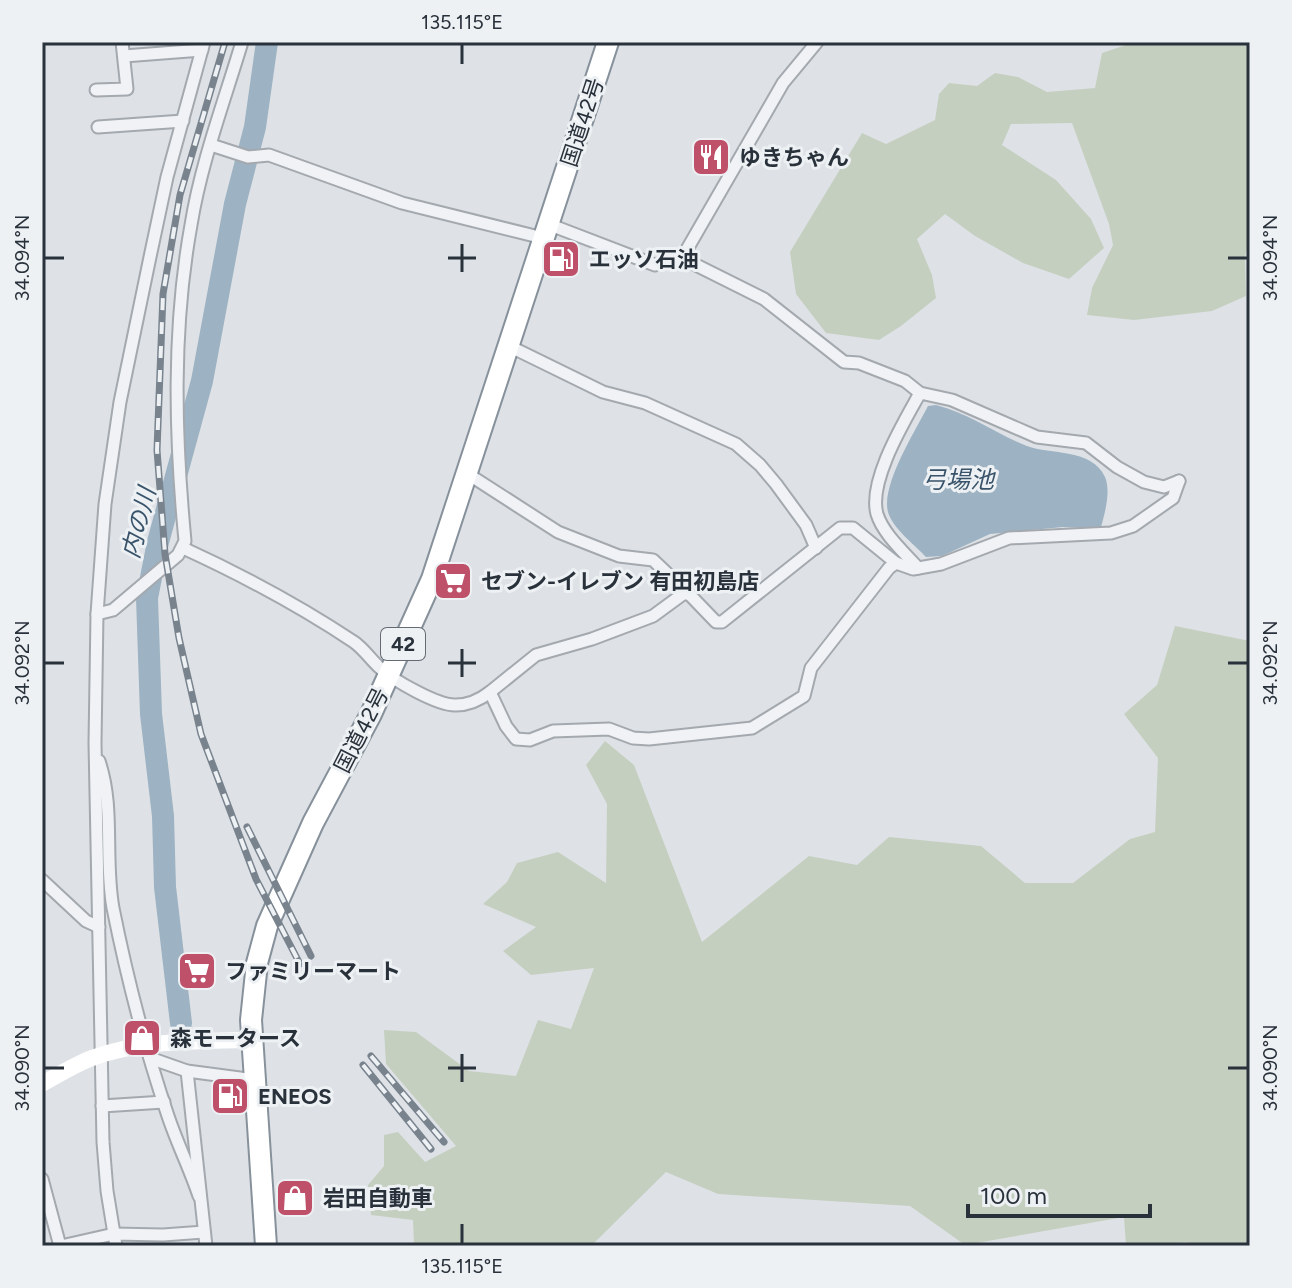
<svg xmlns="http://www.w3.org/2000/svg" width="1292" height="1288" viewBox="0 0 1292 1288" font-family="Figtree,'Noto Sans JP',sans-serif">
<style>
.green{fill:#c5cfc0}
.water{fill:#9db2c2}
.lines{fill:none;stroke-linecap:round;stroke-linejoin:round}
.river{stroke:#9db2c2;stroke-width:22}
.street-casing{stroke:#a4a9af;stroke-width:15}
.highway-casing{stroke:#87919b;stroke-width:24}
.street{stroke:#f0f2f5;stroke-width:11}
.secondary{stroke:#fff;stroke-width:16}
.highway{stroke:#fff;stroke-width:20}
.rail-casing{stroke:#79838e;stroke-width:7}
.rail{stroke:#edf1f4;stroke-width:4;stroke-dasharray:12;stroke-linecap:butt}
.ticks{fill:none;stroke:#29313b;stroke-width:3}
.labels{text-anchor:middle;stroke-width:6;stroke-linejoin:round;paint-order:stroke}
.shield{fill:#edf1f4;stroke:#646b72;stroke-width:2}
.shield-label{font-size:20px;font-weight:bold;fill:#29313b}
.street-label{font-size:22px;fill:#29313b;stroke:#edf1f4}
.poi-label{font-size:22px;font-weight:bold;fill:#29313b;stroke:#edf1f4;text-anchor:start}
.water-label{font-size:24px;font-style:italic;fill:#38536a;stroke:#edf1f4}
.neatline{fill:none;stroke:#29313b;stroke-width:3}
.ticks-label{font-size:20px;text-anchor:middle;fill:#29313b}
</style>
<rect width="100%" height="100%" fill="#dee2e6"/>
<!-- green -->
<g class="green">
<polygon points="1135,42 1250,42 1250,235 1245,257 1246,296 1212,311 1134,320 1087,315 1092,288 1113,245 1109,224 1072,123 1011,124 1002,145 1056,180 1091,219 1104,248 1069,279 1023,263 975,236 945,214 917,239 932,275 936,298 901,326 879,340 826,333 796,294 790,252 862,133 886,144 935,120 939,94 949,83 977,86 995,73 1018,77 1047,92 1095,88 1102,53"/>
<polygon points="1175,626 1250,641 1250,1246 1187,1246 1188,1242 1126,1246 1124,1217 965,1245 910,1206 718,1194 666,1172 591,1246 414,1246 413,1220 371,1215 368,1185 384,1166 384,1135 398,1132 425,1162 456,1146 386,1064 384,1030 416,1032 469,1071 516,1076 538,1020 571,1029 594,968 531,975 503,951 536,927 483,904 507,882 517,863 558,852 606,883 607,804 586,765 605,741 634,765 702,942 809,856 857,865 889,837 981,846 1025,883 1073,883 1130,839 1155,832 1158,758 1124,714 1157,685"/>
</g>
<!-- water -->
<path class="water" d="M936 405C969 413 996 434 1027 446 1050 455 1092 448 1105 477 1111 491 1105 513 1101 527L1099 529 1063 527 990 534 942 556 926 557C915 545 895 530 889 515 878 489 916 430 928 406Z"/>
<g class="lines">
<!-- river -->
<polyline class="river" points="181,1023 165,887 163,816 151,714 147,598 158,542 202,381 235,204 255,127 267,42"/>
<!-- street casing -->
<g class="street-casing">
<g id="street">
<polyline points="124,56 202,50"/>
<polyline points="96,90 127,89 122,42"/>
<polyline points="98,127 183,121"/>
<polyline points="211,145 248,157 269,155 402,203 543,238"/>
<polyline points="548,224 655,265 682,258 783,83 817,42"/>
<polyline points="682,258 764,299 844,362 859,363 905,381 920,393 952,400 1037,437 1086,443 1117,467 1144,482 1164,487 1179,481"/>
<polyline points="509,346 603,392 645,403 736,444 760,465 776,484 806,525 816,548"/>
<polyline points="468,474 558,532 619,556 653,560 689,594"/>
<path d="M183 548C242 575 300 606 354 642 364 649 371 660 380 668 393 680 438 706 456 705 468 705 481 699 490 692L506 726 516 739 530 740 553 731 609 729 633 738 649 739 752 728 804 696 811 668 889 568 896 563 913 569 941 564 1009 538 1111 533 1133 526 1173 498 1179 481"/>
<path d="M918 568C905 553 883 534 877 514 868 481 904 422 920 393"/>
<path d="M97 614 113 610 178 555 185 541C175 436 172 330 191 225 201 163 224 102 242 42"/>
<polyline points="490,692 536,655 592,639 653,616 683,594 689,594 716,622 722,622 840,528 853,528 896,563"/>
<path d="M99 761C115 808 104 859 113 908 127 978 145 1048 168 1116 177 1143 190 1169 199 1196"/>
<polyline points="42,880 86,921 99,927"/>
<polyline points="150,1058 187,1071 255,1080"/>
<polyline points="187,1071 206,1246"/>
<polyline points="102,1106 164,1102"/>
<polyline points="42,1179 60,1246"/>
<polyline points="61,1246 114,1234 163,1235 204,1232"/>
<polyline points="116,1246 107,1191 103,1142 95,743 97,614 105,504 120,402 150,257 167,177 204,42"/>
</g>
</g>
<!-- highway casing -->
<g class="highway-casing">
<polyline id="highway" points="266,1246 251,1020 257,963 267,926 313,823 371,714 432,579 608,42"/>
</g>
<!-- street -->
<use href="#street" class="street"/>
<!-- secondary -->
<path class="secondary" d="M42 1084C58 1075 74 1065 92 1058 141 1040 199 1041 251 1040"/>
<!-- highway -->
<use href="#highway" class="highway"/>
<!-- rail casing -->
<g class="rail-casing">
<g id="rail">
<polyline points="225,42 180,195 163,294 157,450 165,554 179,638 201,734 256,879 300,964"/>
<polyline points="247,827 311,956"/>
<polyline points="371,1056 444,1142"/>
<polyline points="363,1065 431,1149"/>
</g>
</g>
<!-- rail -->
<use href="#rail" class="rail"/>
</g>
<!-- ticks -->
<path class="ticks" d="M462 44V64M462 244V272M44 258H64M448 258H476M1228 258H1248M462 649V677M44 663H64M448 663H476M1228 663H1248M462 1054V1082M44 1068H64M448 1068H476M1228 1068H1248M462 1224V1244"/>
<!-- icons -->
<defs>
<g id="restaurant-square" transform="scale(2)"><rect x="-9" y="-9" width="18" height="18" rx="4" fill="#be506a" stroke="#edf1f4"/><path d="M-5-6h1v4h1v-4h1v4h1v-4h1v5L-1.5 .5V6h-2V.5L-5-1ZM5-6V6H3V1.5H1.5Q1.5-4 5-6Z" fill="#fff"/></g>
<g id="fuel-square" transform="scale(2)"><rect x="-9" y="-9" width="18" height="18" rx="4" fill="#be506a" stroke="#edf1f4"/><path d="M-5.5-6h7V0h2V4h1.3V-2.5L3-4.5l.8-.8L6-3V5H2.5V1h-1V6h-7ZM-4.2-4.7v3.2H.2V-4.7Z" fill="#fff"/></g>
<g id="supermarket-square" transform="scale(2)"><rect x="-9" y="-9" width="18" height="18" rx="4" fill="#be506a" stroke="#edf1f4"/><path d="M-6-5.5h2.5l.6 2H6L4.5 2H-2.5L-4.4-4H-6ZM-1.5 3.2a1.3 1.3 0 1 0 .1 0ZM3 3.2a1.3 1.3 0 1 0 .1 0Z" fill="#fff"/></g>
<g id="shop-square" transform="scale(2)"><rect x="-9" y="-9" width="18" height="18" rx="4" fill="#be506a" stroke="#edf1f4"/><path d="M-5-2.5h2.3a2.7 3.5 0 0 1 5.4 0H5L5.5 6h-11ZM-1.5-2.5h3a1.5 2.3 0 0 0-3 0Z" fill="#fff"/></g>
</defs>
<g fill-rule="evenodd">
<use href="#restaurant-square" x="711" y="157"/>
<use href="#fuel-square" x="561" y="259"/>
<use href="#supermarket-square" x="453" y="581"/>
<use href="#supermarket-square" x="197" y="971"/>
<use href="#shop-square" x="142" y="1038"/>
<use href="#fuel-square" x="230" y="1096"/>
<use href="#shop-square" x="295" y="1198"/>
</g>
<g class="labels">
<!-- shield labels -->
<rect class="shield" x="381" y="628" width="44" height="32" rx="6"/>
<g class="shield-label">
<text x="403" y="651">42</text>
</g>
<!-- street labels -->
<g class="street-label">
<text transform="translate(582 122) rotate(-72)" y="8">国道42号</text>
<text transform="translate(361 730) rotate(-63)" y="8">国道42号</text>
</g>
<!-- poi labels -->
<g class="poi-label">
<text x="739" y="165">ゆきちゃん</text>
<text x="589" y="267">エッソ石油</text>
<text x="481" y="589">セブン-イレブン 有田初島店</text>
<text x="225" y="979">ファミリーマート</text>
<text x="170" y="1046">森モータース</text>
<text x="258" y="1104">ENEOS</text>
<text x="323" y="1206">岩田自動車</text>
</g>
<!-- water labels -->
<g class="water-label">
<text x="958" y="488">弓場池</text>
<text transform="translate(139 523) rotate(-76)" y="8">内の川</text>
</g>
</g>
<!-- border -->
<rect width="1292" height="1288" fill="none" stroke="#edf1f4" stroke-width="88"/>
<!-- scale -->
<path d="M968 1204v12h182v-12" fill="none" stroke="#29313b" stroke-width="4"/>
<text x="980" y="1204" font-size="24" fill="#29313b" stroke="#edf1f4" stroke-width="6" paint-order="stroke">100 m</text>
<rect x="44" y="44" width="1204" height="1200" class="neatline"/>
<g class="ticks-label">
<text x="462" y="29">135.115°E</text>
<text transform="translate(22 258) rotate(-90)" y="7">34.094°N</text>
<text transform="translate(1270 258) rotate(-90)" y="7">34.094°N</text>
<text transform="translate(22 663) rotate(-90)" y="7">34.092°N</text>
<text transform="translate(1270 663) rotate(-90)" y="7">34.092°N</text>
<text transform="translate(22 1068) rotate(-90)" y="7">34.090°N</text>
<text transform="translate(1270 1068) rotate(-90)" y="7">34.090°N</text>
<text x="462" y="1273">135.115°E</text>
</g>
</svg>
